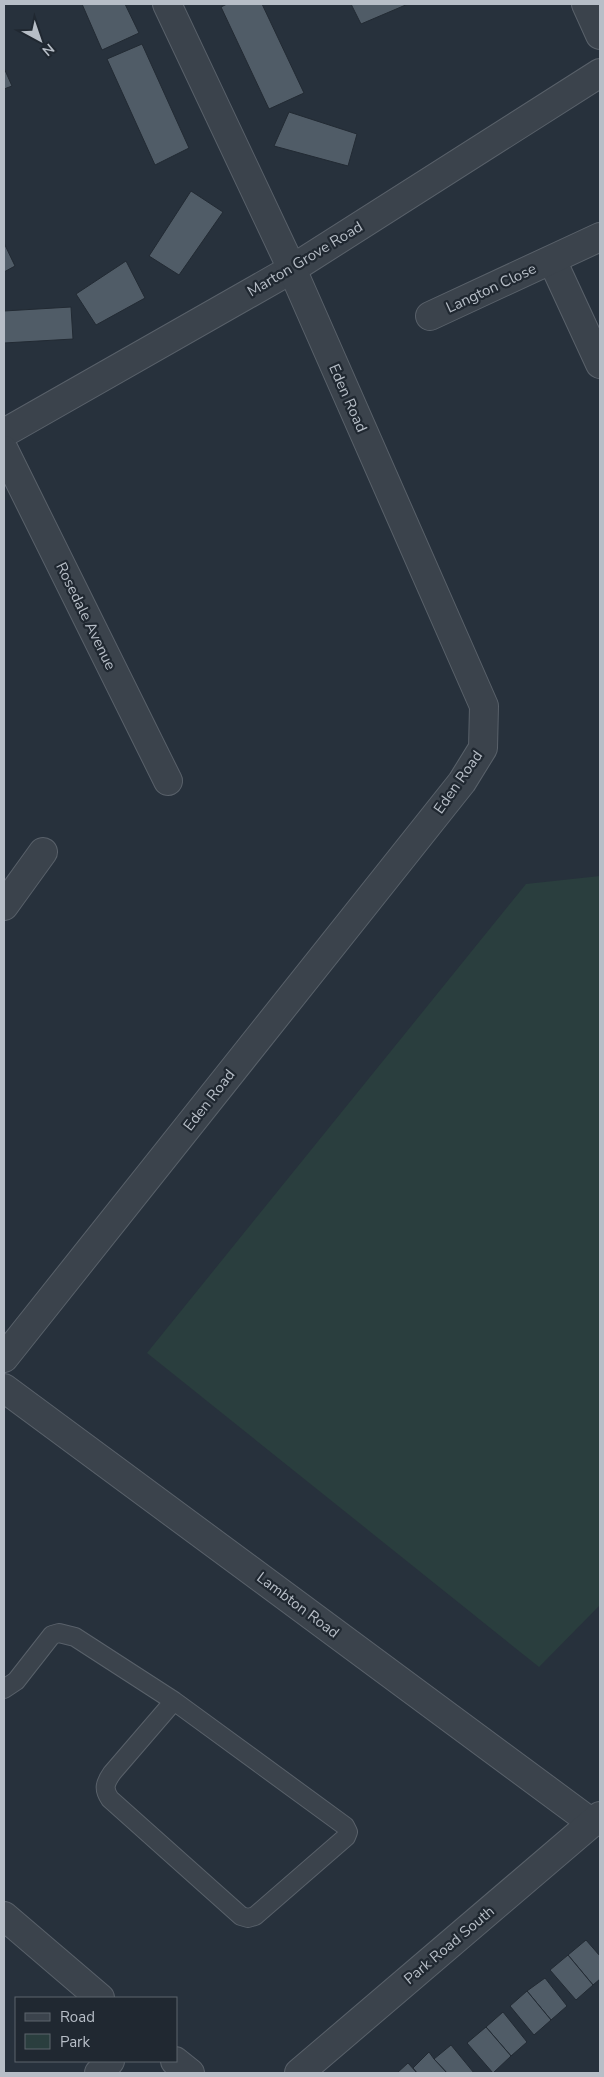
<svg xmlns="http://www.w3.org/2000/svg" width="604" height="2077" viewBox="0 0 604 2077" font-family="'Nunito Sans',sans-serif">
<style>
.green{fill:#2a3e3e}
.building{fill:#505c67;stroke:#222a33}
.lines{fill:none;stroke-linecap:round;stroke-linejoin:round}
.service-casing{stroke:#59616a;stroke-width:20}
.minor-casing{stroke:#59616a;stroke-width:30}
.service{stroke:#3b434c;stroke-width:18}
.minor{stroke:#3b434c;stroke-width:28}
.labels{text-anchor:middle;stroke-width:4.5;stroke-linejoin:round;paint-order:stroke}
.street-label{font-size:15px;fill:#b7bec7;stroke:#202831}
</style>
<rect width="100%" height="100%" fill="#27313c"/>
<!-- green -->
<polygon class="green" points="600,876 600,1605 539,1667 147,1353 526,884"/>
<!-- building -->
<g class="building">
<polygon points="82,4 125,4 139,33 102,50"/>
<polygon points="227,4 262,4 304,93 269,109 221,7"/>
<polygon points="351,4 408,4 361,24"/>
<polygon points="142,44 189,148 155,165 107,59"/>
<polygon points="4,68 12,86 4,89"/>
<polygon points="289,112 357,134 348,166 274,146"/>
<polygon points="191,191 223,212 179,275 149,256"/>
<polygon points="4,243 15,266 4,272"/>
<polygon points="126,261 145,298 96,325 76,294"/>
<polygon points="71,307 73,339 4,343 4,311"/>
<polygon points="586,1940 600,1956 600,1979 593,1985 568,1955"/>
<polygon points="568,1955 593,1985 576,2000 550,1970"/>
<polygon points="545,1978 567,2006 551,2020 527,1991"/>
<polygon points="527,1991 551,2020 534,2035 510,2006"/>
<polygon points="503,2012 527,2042 511,2056 486,2027"/>
<polygon points="486,2027 511,2056 493,2073 467,2043"/>
<polygon points="451,2045 474,2073 447,2073 434,2059"/>
<polygon points="429,2052 434,2059 447,2073 417,2073 413,2068"/>
<polygon points="408,2063 417,2073 397,2073"/>
</g>
<g class="lines">
<!-- service casing -->
<g class="service-casing">
<path id="service" d="M4 1689 16 1681 52 1635 59 1633 75 1637 174 1701 345 1826 348 1832 346 1837 255 1916 248 1918 241 1916 110 1799C103 1789 105 1783 112 1773L174 1701"/>
</g>
<!-- minor casing -->
<g class="minor-casing">
<g id="minor">
<polyline points="586,4 600,35"/>
<polyline points="552,260 600,364"/>
<polyline points="430,316 600,237"/>
<polyline points="4,433 292,269 600,73"/>
<polyline points="4,450 168,781"/>
<polyline points="4,906 43,852"/>
<polyline points="4,1358 462,782 483,748 484,706 292,269 167,4"/>
<polyline points="4,1388 592,1823"/>
<polyline points="4,1916 100,1998"/>
<polyline points="175,2061 190,2073"/>
<polyline points="99,2073 110,2061"/>
<polyline points="299,2073 600,1816"/>
</g>
</g>
<!-- service -->
<use href="#service" class="service"/>
<!-- minor -->
<use href="#minor" class="minor"/>
</g>
<g class="labels">
<!-- street labels -->
<g class="street-label">
<text transform="translate(305 259) rotate(-31)" y="5">Marton Grove Road</text>
<text transform="translate(491 288) rotate(-25)" y="5">Langton Close</text>
<text transform="translate(348 398) rotate(66)" y="5">Eden Road</text>
<text transform="translate(86 616) rotate(64)" y="5">Rosedale Avenue</text>
<text transform="translate(458 782) rotate(-55)" y="5">Eden Road</text>
<text transform="translate(209 1100) rotate(-52)" y="5">Eden Road</text>
<text transform="translate(298 1605) rotate(37)" y="5">Lambton Road</text>
<text transform="translate(449 1945) rotate(-40)" y="5">Park Road South</text>
</g>
</g>
<!-- border -->
<rect width="604" height="2077" fill="none" stroke="#b7bec7" stroke-width="10"/>
<!-- legend -->
<rect x="15" y="1997" width="162" height="65" fill="#202831" stroke="#5c646d"/>
<rect x="25" y="2013" width="25" height="8" fill="#3b434c" stroke="#5c646d"/>
<text x="60" y="2022" font-size="15" fill="#b7bec7">Road</text>
<rect x="25" y="2034" width="25" height="15" fill="#2a3e3e" stroke="#5c646d"/>
<text x="60" y="2047" font-size="15" fill="#b7bec7">Park</text>
<!-- north arrow -->
<g transform="translate(40 40) rotate(140)" stroke="#202831" stroke-width="4" paint-order="stroke">
<path d="M0-4L9 19L0 12L-9 19Z" fill="#b7bec7"/>
<text y="-8" font-size="14" font-weight="bold" text-anchor="middle" fill="#b7bec7">N</text>
</g>
</svg>
